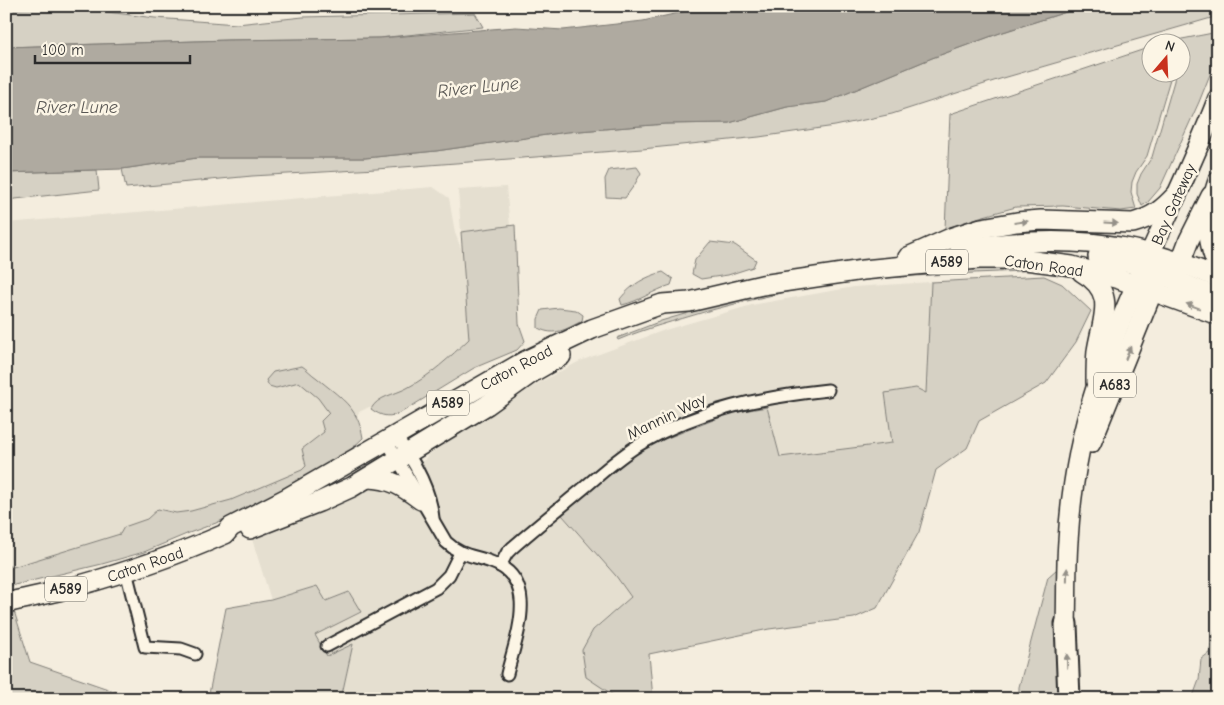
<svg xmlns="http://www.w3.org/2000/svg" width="1224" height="705" viewBox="0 0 1224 705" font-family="'Comic Neue',sans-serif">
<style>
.built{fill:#e5dfd0}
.green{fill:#d6d1c4;stroke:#807e78}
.water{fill:#afaaa0;stroke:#7a7771}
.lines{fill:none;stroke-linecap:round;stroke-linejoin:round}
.minor-casing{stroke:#2b2b2b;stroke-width:15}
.primary-casing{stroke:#2b2b2b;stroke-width:22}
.trunk-casing{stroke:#2b2b2b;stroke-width:22}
.motorway-casing{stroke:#2b2b2b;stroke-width:25}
.minor{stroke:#fcf5e5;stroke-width:11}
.primary{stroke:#fcf5e5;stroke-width:19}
.trunk{stroke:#fcf5e5;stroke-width:19}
.motorway{stroke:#fcf5e5;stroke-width:21}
.oneway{fill:#949088}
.labels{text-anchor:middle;stroke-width:5;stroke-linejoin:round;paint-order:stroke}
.shield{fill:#fcf5e5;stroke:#6a6863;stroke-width:1}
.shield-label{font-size:15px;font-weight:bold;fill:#2b2b2b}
.street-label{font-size:16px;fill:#2b2b2b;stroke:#fcf5e5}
.water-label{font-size:18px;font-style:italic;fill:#595754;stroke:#fcf5e5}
</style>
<rect width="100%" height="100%" fill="#f4edde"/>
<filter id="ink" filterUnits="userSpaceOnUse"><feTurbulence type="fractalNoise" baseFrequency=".02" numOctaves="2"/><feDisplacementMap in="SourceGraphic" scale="10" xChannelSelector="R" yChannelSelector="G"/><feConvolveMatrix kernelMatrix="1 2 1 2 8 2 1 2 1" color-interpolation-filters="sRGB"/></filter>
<g filter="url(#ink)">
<!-- built -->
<g class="built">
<polygon points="433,187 449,198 455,233 496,338 409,403 369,407 359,412 331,470 6,584 6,223"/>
<polygon points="506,187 510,226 461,232 458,190"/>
<polygon points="931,282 926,394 885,393 892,443 780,457 767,407 731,413 647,446 562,516 616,576 631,597 593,630 613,695 623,699 341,699 353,644 326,656 315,635 361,613 349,592 326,601 317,586 271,600 252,539 352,499 426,459 428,455 440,447 540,382 580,361 665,330 752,305 854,287"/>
</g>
<!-- green -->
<g class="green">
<polygon points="1085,6 1218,6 1218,16 1000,79 892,114 835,126 759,137 642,149 376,169 252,176 126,188 122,169 197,158 365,158 436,151 567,132 665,124 729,123 787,107 826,102 932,58 1000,33"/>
<polygon points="67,7 155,18 237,24 303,17 475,13 483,27 379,38 228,40 6,47 6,10"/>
<polygon points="1218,32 1218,41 1213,55 1217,57 1199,102 1160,188 1148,202 1142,206 1137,194 1137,184 1141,174 1152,157 1174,81 1175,73 1182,72 1182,42 1172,42 1172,41"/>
<polygon points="1151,47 1152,72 1170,73 1170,79 1147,156 1136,172 1132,182 1131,192 1136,209 1121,211 1063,206 1016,207 980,217 945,229 950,114"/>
<polygon points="637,167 641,173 635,184 625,198 606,197 605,179 609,170"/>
<polygon points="97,170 99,190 6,200 6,173"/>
<path d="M515 225 519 324 525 341 517 350 474 368 402 412C390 418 382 417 371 409 378 396 394 395 407 388 430 376 450 357 469 339L461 232Z"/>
<polygon points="710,242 735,245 756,260 753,267 728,275 701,279 692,274 695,260"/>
<path d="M973 262 1043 270C984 273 924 274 864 280 810 285 757 298 704 312 675 321 646 328 618 340L617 338 661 321 742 297Z"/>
<path d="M663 272 673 279 671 285C654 290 640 301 622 305L620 299C632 284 645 277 663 272Z"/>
<polygon points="1044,276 1062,284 1091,311 1076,342 1046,383 979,421 967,448 936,470 919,532 877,608 854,618 769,629 649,654 653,699 623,699 613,695 586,677 582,650 593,630 631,597 616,576 562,515 620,465 647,446 731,413 767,407 780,457 892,443 885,393 916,388 926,393 931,282"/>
<path d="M559 308 576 310 583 315 582 321C566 329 555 337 538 328V319L542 310Z"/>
<path d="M302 366C307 369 311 374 317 378 339 397 358 406 363 438L345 455 265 500 216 523 189 533 144 552 102 564 6 587V565L13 567 120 534 124 527 147 519 158 509 176 513 191 511 231 500 302 470 306 466 302 449 324 432 321 421 329 413 318 398 299 382 276 388 269 386 266 380 273 372Z"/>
<polygon points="1057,569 1059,699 1019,699 1019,687 1048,577"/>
<polygon points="317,586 326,601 349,592 361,612 315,635 327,656 353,644 341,699 208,699 226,608 271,600"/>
<polygon points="14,611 30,662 137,699 6,699 6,613"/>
<polygon points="1218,621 1218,697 1217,699 1192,699 1199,680 1201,659 1209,653"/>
</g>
<!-- water -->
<polygon class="water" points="709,6 1085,6 1000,33 932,58 826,102 787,107 729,123 665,124 567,132 436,151 365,158 197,158 122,169 6,173 6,47 228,40 379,38 516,27 563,30 643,21"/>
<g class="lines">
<!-- minor casing -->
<g class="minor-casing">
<g id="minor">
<path d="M395 435C413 459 430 489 433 518"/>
<path d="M386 440 446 542C461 556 472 555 491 562 541 579 516 637 507 674"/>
<path d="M500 566 507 553 512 548C536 527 561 507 585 487 604 471 621 455 642 443 700 409 763 397 828 390"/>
<polyline points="126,571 145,647 181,649 195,654"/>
<polyline points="327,646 436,588 449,575 460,553"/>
</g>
</g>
<!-- primary casing -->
<g class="primary-casing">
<g id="primary">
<path d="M960 249C1053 235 1131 238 1218 278"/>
<path d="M908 257 953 237 981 228 1017 222 1041 220 1133 223C1153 217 1162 210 1176 195"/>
<path d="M1098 257C1118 260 1141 263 1157 276"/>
<path d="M1082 272C1118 293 1102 318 1097 351 1096 361 1096 371 1096 382"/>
<polyline points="1176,274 1189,240 1211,196"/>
<path d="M368 478C392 479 402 486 421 500"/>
<polyline points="250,529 319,502 352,487 487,405 533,372 561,356"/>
<path d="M6 603C30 597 54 593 77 586 127 572 177 555 225 534L231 527 287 498 525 361 592 329 662 304 689 302 762 285 863 270 978 259H1018L1072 266 1119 279 1218 315"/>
</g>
</g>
<!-- trunk casing -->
<g class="trunk-casing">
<g id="trunk">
<path d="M1218 181C1208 209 1204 239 1218 266"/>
<polyline points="1158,265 1168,277 1218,298"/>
<path d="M1091 443 1153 290C1160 278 1167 268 1181 262"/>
<path d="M1066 624C1067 596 1066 568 1068 541 1071 489 1080 437 1096 388 1128 288 1181 196 1218 98"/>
</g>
</g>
<!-- motorway casing -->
<g class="motorway-casing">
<polyline id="motorway" points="1066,624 1069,699"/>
</g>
<!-- minor -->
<use href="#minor" class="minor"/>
<!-- primary -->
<use href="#primary" class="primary"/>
<!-- trunk -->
<use href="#trunk" class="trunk"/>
<!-- motorway -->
<use href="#motorway" class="motorway"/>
</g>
<!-- one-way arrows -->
<defs><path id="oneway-solid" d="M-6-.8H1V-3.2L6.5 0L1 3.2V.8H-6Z" transform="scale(1.25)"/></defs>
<g class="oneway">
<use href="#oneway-solid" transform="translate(1021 222) rotate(-7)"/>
<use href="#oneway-solid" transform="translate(1111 223) rotate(3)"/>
<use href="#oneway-solid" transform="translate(1193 306) rotate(-160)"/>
<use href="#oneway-solid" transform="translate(1128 353) rotate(-68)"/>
<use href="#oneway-solid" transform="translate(1067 575) rotate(-89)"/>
<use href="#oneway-solid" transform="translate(1067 661) rotate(-92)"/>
</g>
</g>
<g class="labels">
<!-- shield labels -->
<g class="shield">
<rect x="926" y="249.5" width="42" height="25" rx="4"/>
<rect x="1094" y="372.5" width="42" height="25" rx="4"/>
<rect x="427" y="390.5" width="42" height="25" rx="4"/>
<rect x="45" y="576.5" width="42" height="25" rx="4"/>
</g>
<g class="shield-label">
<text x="947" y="267">A589</text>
<text x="1115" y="390">A683</text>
<text x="448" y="408">A589</text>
<text x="66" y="594">A589</text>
</g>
<!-- street labels -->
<g class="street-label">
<text transform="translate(1173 204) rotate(-66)" y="6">Bay Gateway</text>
<text transform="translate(1044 265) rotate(8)" y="6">Caton Road</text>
<text transform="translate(516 367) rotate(-28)" y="6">Caton Road</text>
<text transform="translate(666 416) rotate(-26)" y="6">Mannin Way</text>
<text transform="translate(145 564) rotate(-19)" y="6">Caton Road</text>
</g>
<!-- water labels -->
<g class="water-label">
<text transform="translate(478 87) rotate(-6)" y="6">River Lune</text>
<text x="77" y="113">River Lune</text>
</g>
</g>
<!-- margin -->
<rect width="1224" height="705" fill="none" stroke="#fcf5e5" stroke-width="25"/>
<rect x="12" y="12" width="1199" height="680" fill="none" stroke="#2b2b2b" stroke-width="2" filter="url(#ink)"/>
<!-- north arrow -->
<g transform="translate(1166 58) rotate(19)"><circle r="24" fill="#fcf5e5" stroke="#a8a49b"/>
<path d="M0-4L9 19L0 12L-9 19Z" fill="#c8321e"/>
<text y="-8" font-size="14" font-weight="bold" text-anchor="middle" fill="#2b2b2b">N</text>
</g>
<!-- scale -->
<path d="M35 55v8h155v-8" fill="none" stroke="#2b2b2b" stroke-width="2.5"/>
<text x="42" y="55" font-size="15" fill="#2b2b2b" stroke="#fcf5e5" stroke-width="4" paint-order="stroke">100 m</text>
</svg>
